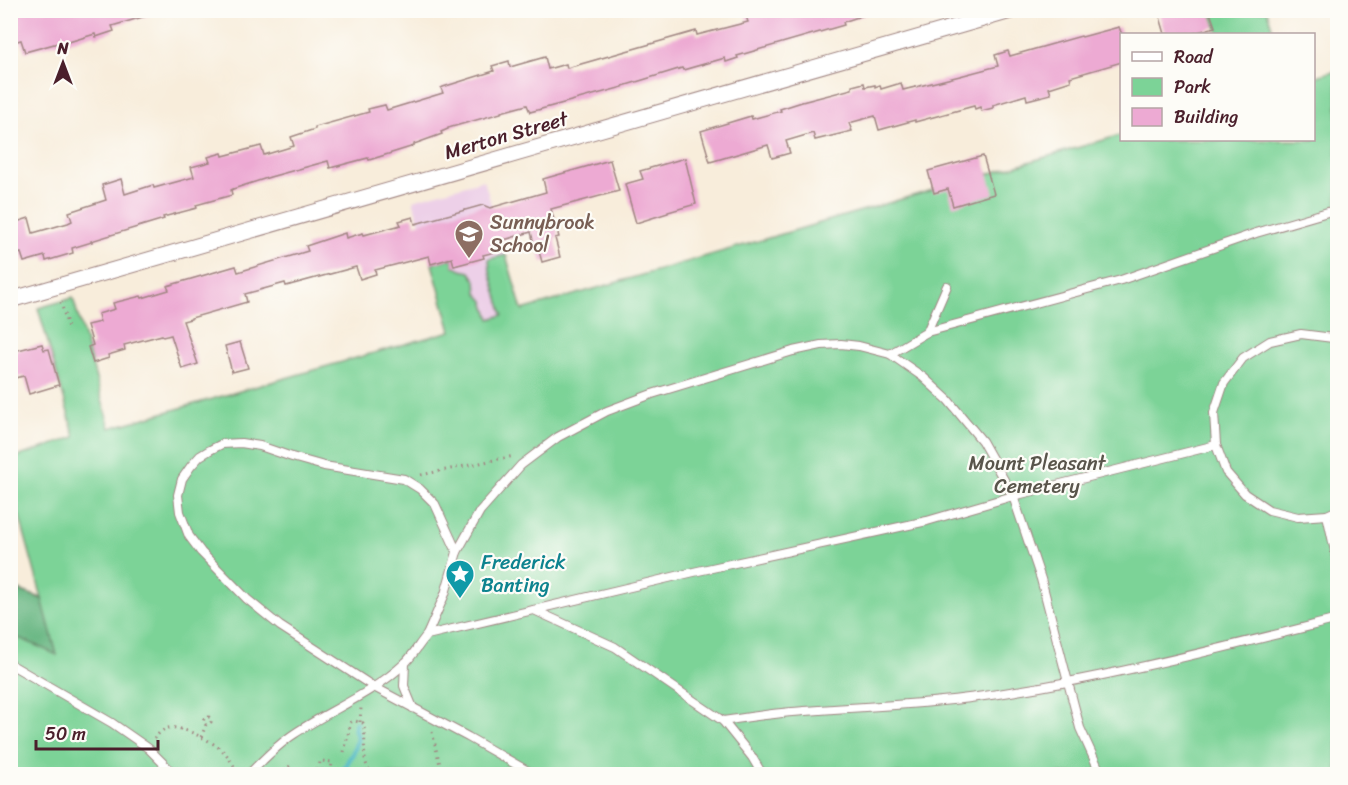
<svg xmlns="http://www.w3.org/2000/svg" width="1348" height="785" viewBox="0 0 1348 785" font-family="Sriracha,sans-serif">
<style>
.built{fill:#edd0e8}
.green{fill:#7cd397;stroke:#637961;stroke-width:1.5}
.forest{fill:#65b580;stroke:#586a56;stroke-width:1.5}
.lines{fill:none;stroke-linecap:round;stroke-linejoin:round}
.stream{stroke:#4bb8c6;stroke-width:5}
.building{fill:#edaad3}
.service-casing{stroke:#a18683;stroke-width:10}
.minor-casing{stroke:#a18683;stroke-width:17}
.path{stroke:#a18683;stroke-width:3;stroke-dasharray:1.5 4.5;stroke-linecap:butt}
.service{stroke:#fff;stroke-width:8}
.minor{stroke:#fff;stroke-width:15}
.labels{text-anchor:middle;stroke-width:4.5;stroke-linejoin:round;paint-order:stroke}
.street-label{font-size:20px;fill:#4a1f2b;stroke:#fdfcf7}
.education-label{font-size:20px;fill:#785e54;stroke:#fdfcf7;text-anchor:start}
.park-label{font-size:20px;fill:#59554b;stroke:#fdfcf7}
.culture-label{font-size:20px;fill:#0d838f;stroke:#fdfcf7;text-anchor:start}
</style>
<rect width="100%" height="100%" fill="#fdfcf7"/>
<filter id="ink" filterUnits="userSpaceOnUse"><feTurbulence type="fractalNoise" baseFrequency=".0167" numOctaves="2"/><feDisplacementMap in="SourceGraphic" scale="12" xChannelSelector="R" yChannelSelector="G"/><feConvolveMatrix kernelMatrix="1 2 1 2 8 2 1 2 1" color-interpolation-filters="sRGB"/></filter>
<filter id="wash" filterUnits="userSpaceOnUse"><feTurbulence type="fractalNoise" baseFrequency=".008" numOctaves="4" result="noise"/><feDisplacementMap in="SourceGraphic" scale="24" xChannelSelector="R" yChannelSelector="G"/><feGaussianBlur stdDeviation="1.35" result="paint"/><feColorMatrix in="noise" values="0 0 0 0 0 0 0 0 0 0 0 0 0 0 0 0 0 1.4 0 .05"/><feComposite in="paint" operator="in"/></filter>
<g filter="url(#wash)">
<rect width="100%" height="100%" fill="#f8eddb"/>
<!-- built -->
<polygon class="built" points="484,180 522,310 451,331 413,200"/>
<!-- green -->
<g class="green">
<polygon points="1211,11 1267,11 1274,34 1219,34"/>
<polygon points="1337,70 1337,774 11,774 10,587 42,598 11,485 11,459 75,437 38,308 73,298 110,428 451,331 432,264 452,258 454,266 456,266 457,268 461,270 470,272 476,281 477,293 484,301 490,319 503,315 490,272 489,259 506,255 522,310 1121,135 1122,140 1314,140 1314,77"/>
</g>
<!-- forest -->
<polygon class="forest" points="11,587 42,599 57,655 24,640 11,636"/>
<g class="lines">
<!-- stream -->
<polyline class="stream" points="341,774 354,751 358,738 355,730 356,723"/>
</g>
<g id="blocks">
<!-- building -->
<g class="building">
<polygon points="10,10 152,10 153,14 112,26 114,31 96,37 95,34 59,45 58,43 25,52 21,40 10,43"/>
<polygon points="744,10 869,10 870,13 843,22 844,25 754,51 737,56 738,58 726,62 725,58 683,70 682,68 623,86 623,87 530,112 527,105 501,112 501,113 448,128 448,129 441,132 442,134 414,144 414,146 369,160 368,158 330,168 328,161 270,177 233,189 231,190 232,195 196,205 197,208 163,217 164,219 91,241 92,242 72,248 73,253 46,261 45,256 24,262 21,253 10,256 10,224 29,218 33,233 68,223 72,221 69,212 106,200 102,185 121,179 125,194 153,185 154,188 194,177 191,167 210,162 208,157 222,153 223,156 261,146 264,155 294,146 291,137 315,129 315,127 369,112 368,109 385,105 387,110 443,93 441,88 443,87 494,71 492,66 509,61 510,67 545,57 548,69 566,64 567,68 696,31 697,35 748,22"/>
<polygon points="1158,10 1209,10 1215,27 1191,34 1165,34"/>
<polygon points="1119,27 1122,35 1122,62 1070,77 1071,81 1049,88 1051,94 1027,100 1026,95 993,105 993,108 981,111 980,107 975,109 974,106 915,122 915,120 879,130 875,116 849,123 852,131 815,140 813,133 786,141 790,153 772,158 768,145 710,162 701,131 751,116 752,119 781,111 780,109 802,102 852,89 852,86 864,83 865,87 875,85 875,87 880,85 881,89 901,83 903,90 960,76 998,66 995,55 1008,51 1010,56 1081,36 1082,37"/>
<polygon points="983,156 994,194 953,206 948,189 934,193 928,171"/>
<polygon points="685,158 696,204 668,212 668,213 636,223 625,184 643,179 640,171"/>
<polygon points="610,160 619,191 551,209 559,237 555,238 560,257 542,262 537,244 534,244 531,232 497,242 499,251 483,255 484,258 454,266 452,258 431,264 429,256 375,270 376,274 360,279 356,267 286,286 285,283 245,294 247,302 191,318 191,319 183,321 198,364 182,369 171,335 163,337 162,335 124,345 125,350 108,355 109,358 93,363 88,347 93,345 87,325 100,322 98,314 115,309 113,303 141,296 142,298 169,290 167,286 236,266 238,272 308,251 306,246 345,233 346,238 363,233 364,235 401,225 399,221 413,217 415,224 483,205 490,208 546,192 543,179"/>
<polygon points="240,342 248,368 232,372 225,346"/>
<polygon points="42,344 44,350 49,349 59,385 29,394 24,376 10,379 10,352"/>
</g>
</g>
</g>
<g filter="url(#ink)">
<use href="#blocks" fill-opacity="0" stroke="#a18683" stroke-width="1.5"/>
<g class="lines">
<!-- service casing -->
<g class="service-casing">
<g id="service">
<polyline points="927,332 947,286"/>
<polyline points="1338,341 1333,338 1301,334 1270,341 1243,358 1224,383 1214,413 1216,445 1226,472 1245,494 1269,510 1298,517 1327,515 1338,510"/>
<polyline points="890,354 923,377 948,400 982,441 1013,496 1041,579 1080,728 1101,774"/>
<polyline points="1327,515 1338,565"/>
<polyline points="457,552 435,504 420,489 404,479 324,466 292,457 260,446 241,443 222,444 210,450 200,456 191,466 182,479 178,495 180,512 189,536 201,552 247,599 280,626 374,687 468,737 533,774"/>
<polyline points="534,610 615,647 723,721 752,757 762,774"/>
<polyline points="427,635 445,594 457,552 480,511 521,465 558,437 607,411 652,394 793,351 821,345 841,344 859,346 890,354 927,332 1121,280 1256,233 1338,209"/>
<polyline points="405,663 404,686 413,708"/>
<polyline points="10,664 112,723 148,748 174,774"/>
<path d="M723 721C743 718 763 715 782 713 847 707 913 706 977 697 1099 680 1218 649 1338 619"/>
<path d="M249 774C263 760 277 745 294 734 330 710 372 694 404 664 413 656 419 644 427 635L698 571 927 521 1013 496 1216 445"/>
</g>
</g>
<!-- minor casing -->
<g class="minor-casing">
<polyline id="minor" points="10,300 1014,10"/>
</g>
<!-- path -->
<g class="path">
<polyline points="61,302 68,328"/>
<polyline points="421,475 514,456"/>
<polyline points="360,722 361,708"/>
<polyline points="432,732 440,765 440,774"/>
<polyline points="201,737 206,725 211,722 211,719 209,717 204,719 203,722 206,725"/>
<path d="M154 739C157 735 163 729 168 728 182 725 214 742 224 752 229 757 233 765 237 771"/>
<path d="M344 752 351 722 355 721 363 723C368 740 359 760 372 774"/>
<polyline points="319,770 320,761 332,762 331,771"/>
<polyline points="279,774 290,766 295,774"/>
<path d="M298 774C311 767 326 769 339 774"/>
</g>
<!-- service -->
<use href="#service" class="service"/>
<!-- minor -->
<use href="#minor" class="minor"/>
</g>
</g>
<!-- icons -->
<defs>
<g id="school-pin" transform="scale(1.5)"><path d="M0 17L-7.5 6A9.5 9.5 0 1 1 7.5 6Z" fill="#8d6e63" stroke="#fdfcf7"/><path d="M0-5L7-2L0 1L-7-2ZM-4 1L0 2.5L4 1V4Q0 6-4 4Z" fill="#fff"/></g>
<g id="sight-pin" transform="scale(1.5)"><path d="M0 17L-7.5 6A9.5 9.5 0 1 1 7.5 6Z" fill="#0f9aa8" stroke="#fdfcf7"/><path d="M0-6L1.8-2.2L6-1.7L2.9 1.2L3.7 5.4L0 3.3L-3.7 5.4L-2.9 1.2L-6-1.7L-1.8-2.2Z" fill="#fff"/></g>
</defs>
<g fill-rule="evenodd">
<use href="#school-pin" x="469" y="234"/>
<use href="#sight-pin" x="460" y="574"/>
</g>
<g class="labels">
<!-- street labels -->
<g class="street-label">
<text transform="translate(506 135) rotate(-16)" y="7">Merton Street</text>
</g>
<!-- education labels -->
<g class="education-label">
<text x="490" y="229">Sunnybrook<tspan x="490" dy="23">School</tspan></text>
</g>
<!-- park labels -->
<g class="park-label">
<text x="1037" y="470">Mount Pleasant<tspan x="1037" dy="23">Cemetery</tspan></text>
</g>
<!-- culture labels -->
<g class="culture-label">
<text x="481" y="569">Frederick<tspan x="481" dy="23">Banting</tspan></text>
</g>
</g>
<!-- margin -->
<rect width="1348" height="785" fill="none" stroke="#fdfcf7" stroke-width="36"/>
<!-- legend -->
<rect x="1120" y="33" width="195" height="108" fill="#fdfcf7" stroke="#b5a4a5" stroke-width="1.5"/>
<rect x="1132" y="52" width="30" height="9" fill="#ffffff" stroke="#b5a4a5" stroke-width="1.5"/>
<text x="1174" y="63" font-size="18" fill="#4a1f2b">Road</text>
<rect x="1132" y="78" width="30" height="18" fill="#7cd397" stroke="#b5a4a5" stroke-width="1.5"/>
<text x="1174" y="93" font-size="18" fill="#4a1f2b">Park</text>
<rect x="1132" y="108" width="30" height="18" fill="#edaad3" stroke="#b5a4a5" stroke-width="1.5"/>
<text x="1174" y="123" font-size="18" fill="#4a1f2b">Building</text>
<!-- north arrow -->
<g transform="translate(63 63)" stroke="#fdfcf7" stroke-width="4.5" paint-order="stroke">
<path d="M0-4.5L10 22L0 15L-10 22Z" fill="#4a1f2b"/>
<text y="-9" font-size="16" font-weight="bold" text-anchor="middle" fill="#4a1f2b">N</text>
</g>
<!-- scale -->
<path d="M36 740v9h122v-9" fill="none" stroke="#4a1f2b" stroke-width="3"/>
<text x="45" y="740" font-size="18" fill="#4a1f2b" stroke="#fdfcf7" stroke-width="4.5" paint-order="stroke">50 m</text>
</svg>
